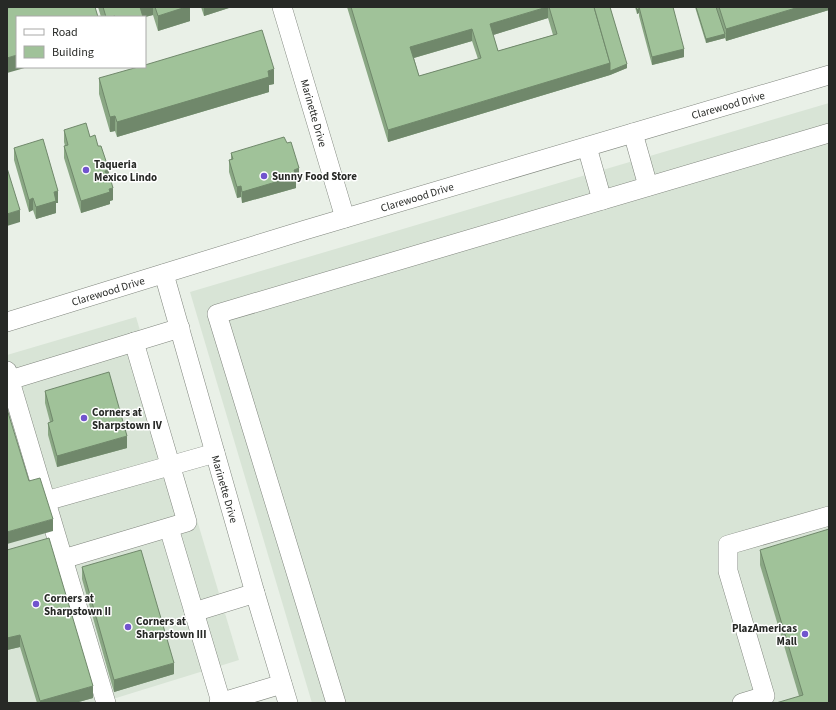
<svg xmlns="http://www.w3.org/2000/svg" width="836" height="710" viewBox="0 0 836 710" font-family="'Source Sans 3',sans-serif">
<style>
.built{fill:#d8e4d6}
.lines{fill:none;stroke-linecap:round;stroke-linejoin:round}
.minor-casing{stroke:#80867e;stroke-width:20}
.minor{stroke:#fff;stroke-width:19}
.wall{fill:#8aa784;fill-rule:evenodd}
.shaded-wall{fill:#70886b}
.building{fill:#a0c299;stroke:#70886b;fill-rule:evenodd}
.poi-dot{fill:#7154ce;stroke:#fff;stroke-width:1.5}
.labels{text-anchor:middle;stroke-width:3;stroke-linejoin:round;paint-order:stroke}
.street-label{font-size:11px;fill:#272926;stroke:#fff}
.poi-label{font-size:11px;font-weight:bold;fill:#272926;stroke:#fff;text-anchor:start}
</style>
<rect width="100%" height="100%" fill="#e9f0e7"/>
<!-- built -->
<g class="built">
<polygon points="829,103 829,703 312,703 190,292"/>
<polygon points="136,317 239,660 100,703 7,703 7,355"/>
</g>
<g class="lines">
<!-- minor casing -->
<g class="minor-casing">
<g id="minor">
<polyline points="282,7 345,218"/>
<polyline points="633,133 648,186"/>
<polyline points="587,147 602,200"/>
<polyline points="164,274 255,593 288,703"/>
<polyline points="7,322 305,230 829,75"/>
<polyline points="7,371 106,703"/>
<polyline points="10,380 180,328"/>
<polyline points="46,501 215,453"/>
<polyline points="169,528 221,702"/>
<polyline points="63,559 187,522 134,342"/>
<polyline points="194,612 255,593"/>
<polyline points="219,703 282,684"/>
<polyline points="336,703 217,314 829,133"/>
<polyline points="742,703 765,696 728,571 728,545 829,516"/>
</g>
</g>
<!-- minor -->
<use href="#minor" class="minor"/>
</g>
<!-- wall -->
<g class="wall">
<polygon points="98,7 190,7 190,21 158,31 153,15 145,17 101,17"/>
<polygon points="201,7 232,7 204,16"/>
<path d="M347 7H610L627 68 610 75 388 142ZM548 18 553 35 498 51 493 35ZM472 41 478 59 419 76 414 58Z"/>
<polygon points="635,7 673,7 684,57 652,65 639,16 639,13 637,14"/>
<polygon points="695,7 829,7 829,10 726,41 725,38 706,43"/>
<polygon points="99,78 274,84 269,85 269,92 117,137 115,131 110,132 99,94"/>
<polygon points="64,130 90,137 109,182 113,200 110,201 110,204 81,213 64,158 64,146 65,146 64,142"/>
<polygon points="14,148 58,203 56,203 56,213 36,219 33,210 29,212 14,160"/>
<polygon points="231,153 299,180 296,181 296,188 242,203 241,197 237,198 229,172 229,160 231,160"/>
<polygon points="45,391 127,448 57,467 48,435 48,423 50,422 45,403"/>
<polygon points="7,550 93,698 75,703 37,703 20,647 7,650"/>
<polygon points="760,550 829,703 799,696 760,565"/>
<polygon points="82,567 174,674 114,692 82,579"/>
</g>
<!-- shaded-wall -->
<g class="shaded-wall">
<polygon points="139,7 153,7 153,15 145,17 139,17"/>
<polygon points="186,7 190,7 190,21 158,31 158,16"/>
<polygon points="204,7 232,7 204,16"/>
<polygon points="547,7 548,7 548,18 490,36 490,24"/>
<polygon points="799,7 829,7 829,10 726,41 726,29"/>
<polygon points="639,9 639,13 637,14 637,10"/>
<polygon points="472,29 472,41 410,59 410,47"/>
<polygon points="725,34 725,38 706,43 706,39"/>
<polygon points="684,49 684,57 652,65 652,57"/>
<polygon points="17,55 17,67 28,67 7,73 7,58"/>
<polygon points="610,63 627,64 627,68 610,75 388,142 388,130"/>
<polygon points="274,69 274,84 269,85 269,92 117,137 117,122"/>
<polygon points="115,116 115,131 110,132 110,117"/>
<polygon points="299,168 299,180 296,181 296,188 242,203 242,192 294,170"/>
<polygon points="109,170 109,182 105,183 105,171"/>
<polygon points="241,186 241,197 237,198 237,187"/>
<polygon points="113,188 113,200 110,201 110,204 81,213 81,201"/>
<polygon points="58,191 58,203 56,203 56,213 36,219 36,207 54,192"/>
<polygon points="33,198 33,210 29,212 29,200"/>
<polygon points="20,210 20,222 7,226 7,214"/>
<polygon points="127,436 127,448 57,467 57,456"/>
<polygon points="53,519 53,531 7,544 7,532"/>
<polygon points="20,635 20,647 7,650 7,638"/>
<polygon points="174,663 174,674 114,692 114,680"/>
<polygon points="93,686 93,698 75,703 40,703 40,701"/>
</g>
<!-- building -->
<g class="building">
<polygon points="11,7 95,7 98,17 17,17 17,55 7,58 7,8"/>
<polygon points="103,7 140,7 143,17 115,17 115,16 111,17 106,17"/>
<polygon points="155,7 186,7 158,16"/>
<path d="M351 7H547L490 24 498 51 557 34 549 7H594L610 63 388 130ZM472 29 481 58 419 76 410 47Z"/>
<polygon points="594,7 610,7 627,64 610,71 610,63"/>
<polygon points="636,7 641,7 639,7 639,9 637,10"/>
<polygon points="639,7 673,7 684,49 652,57"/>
<polygon points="696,7 716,7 725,34 706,39"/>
<polygon points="719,7 799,7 726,29"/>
<polygon points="262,30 274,69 268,71 269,77 117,122 115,116 110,117 99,78 138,67 145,67 145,65"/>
<polygon points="86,123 90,137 95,135 98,146 101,146 109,170 105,171 108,182 111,181 113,188 109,189 110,192 81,201 64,146 68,145 64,130"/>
<polygon points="284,137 287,143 291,142 299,168 294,170 296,176 242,192 241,186 237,187 229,160 233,159 231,153"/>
<polygon points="43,139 58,191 54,192 56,201 36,207 33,198 29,200 14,148"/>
<polygon points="7,168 20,210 7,214"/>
<polygon points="109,372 127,436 57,456 48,423 53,421 45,391"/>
<polygon points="7,409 29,481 40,478 53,519 7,532"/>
<polygon points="829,529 829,703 776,703 803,695 760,550"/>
<polygon points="49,538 93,686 40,701 20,635 7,638 7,550"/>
<polygon points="141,550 174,663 114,680 82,567"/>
</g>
<!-- markers -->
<g class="poi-dot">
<circle cx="86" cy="170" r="4"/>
<circle cx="264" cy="176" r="4"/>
<circle cx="84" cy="418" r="4"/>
<circle cx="36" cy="604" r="4"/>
<circle cx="128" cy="627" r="4"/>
<circle cx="805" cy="634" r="4"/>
</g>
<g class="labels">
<!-- street labels -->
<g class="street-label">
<text transform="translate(728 105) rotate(-16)" y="4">Clarewood Drive</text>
<text transform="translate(314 113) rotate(74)" y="4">Marinette Drive</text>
<text transform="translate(417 197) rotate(-17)" y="4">Clarewood Drive</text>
<text transform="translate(108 291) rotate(-17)" y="4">Clarewood Drive</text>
<text transform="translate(225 489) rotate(74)" y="4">Marinette Drive</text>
</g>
<!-- poi labels -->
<g class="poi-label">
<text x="94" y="168">Taqueria<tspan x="94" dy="13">Mexico Lindo</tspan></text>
<text x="272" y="180">Sunny Food Store</text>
<text x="92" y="416">Corners at<tspan x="92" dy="13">Sharpstown IV</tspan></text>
<text x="44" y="602">Corners at<tspan x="44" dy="13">Sharpstown II</tspan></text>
<text x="136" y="625">Corners at<tspan x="136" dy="13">Sharpstown III</tspan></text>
<text x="797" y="632" text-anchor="end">PlazAmericas<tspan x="797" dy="13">Mall</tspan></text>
</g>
</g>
<!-- border -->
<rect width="836" height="710" fill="none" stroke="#272926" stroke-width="16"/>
<!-- legend -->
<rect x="16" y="16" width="130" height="52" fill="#ffffff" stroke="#a9a9a8"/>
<rect x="24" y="29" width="20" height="6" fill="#ffffff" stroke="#a9a9a8"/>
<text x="52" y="36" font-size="12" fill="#272926">Road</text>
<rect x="24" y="46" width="20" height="12" fill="#a0c299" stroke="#a9a9a8"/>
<text x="52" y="56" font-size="12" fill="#272926">Building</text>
</svg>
